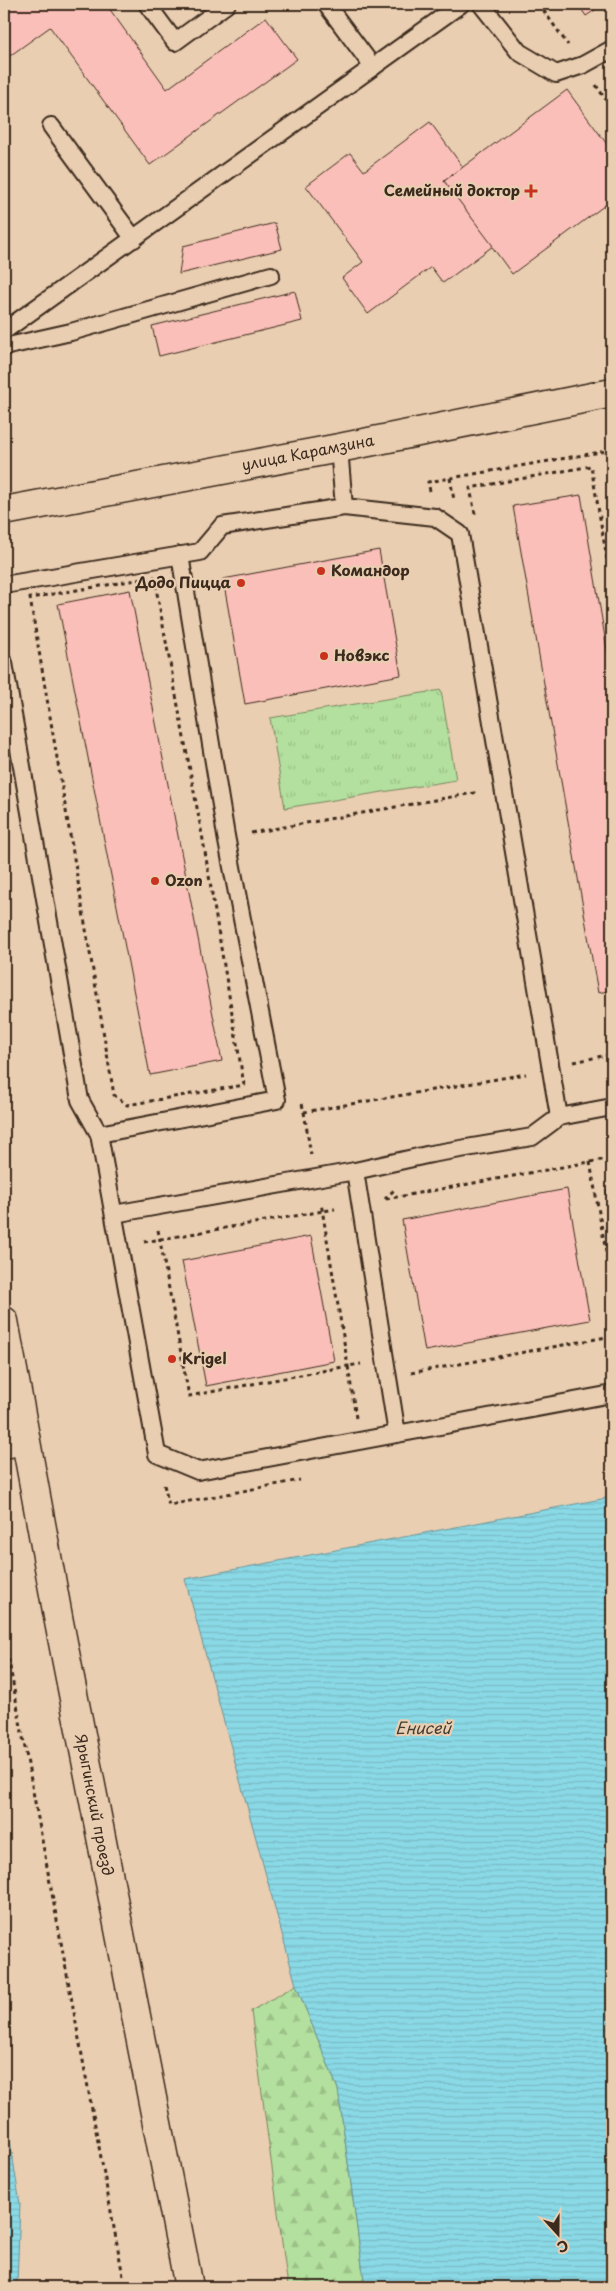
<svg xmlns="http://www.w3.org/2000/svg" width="616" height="2291" viewBox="0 0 616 2291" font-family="'Playpen Sans',sans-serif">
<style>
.forest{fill:url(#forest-firs);stroke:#77855e}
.park{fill:url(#park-tufts);stroke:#77855e}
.water{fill:url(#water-rules);stroke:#6a9396}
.building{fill:#fabfb8;stroke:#3b2a1e}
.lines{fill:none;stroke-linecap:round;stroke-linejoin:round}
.lane-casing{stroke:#3b2a1e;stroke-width:20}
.street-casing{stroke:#3b2a1e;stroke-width:31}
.secondary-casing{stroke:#3b2a1e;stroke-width:31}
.path{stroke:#3b2a1e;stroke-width:3;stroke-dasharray:4 4;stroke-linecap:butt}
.lane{stroke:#eaceb1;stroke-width:16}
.street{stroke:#eaceb1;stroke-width:28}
.secondary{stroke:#eaceb1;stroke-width:28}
.poi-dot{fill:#c8321e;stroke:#eaceb1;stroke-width:2}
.labels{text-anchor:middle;stroke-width:4.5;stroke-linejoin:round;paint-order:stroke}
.poi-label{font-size:15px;font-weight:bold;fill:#3b2a1e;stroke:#eaceb1;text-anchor:start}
.street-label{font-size:15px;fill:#3b2a1e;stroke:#eaceb1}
.water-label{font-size:16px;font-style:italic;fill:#433c32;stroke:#eaceb1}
</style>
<defs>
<pattern id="forest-firs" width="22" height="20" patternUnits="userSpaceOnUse" patternTransform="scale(1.25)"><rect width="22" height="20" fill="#b3e09e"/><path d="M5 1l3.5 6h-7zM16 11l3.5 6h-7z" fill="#9bc088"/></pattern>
<pattern id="park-tufts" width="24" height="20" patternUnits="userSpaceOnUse" patternTransform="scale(1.25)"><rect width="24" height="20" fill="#b3e09e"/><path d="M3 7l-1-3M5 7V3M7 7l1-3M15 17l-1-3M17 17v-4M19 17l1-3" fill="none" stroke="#9bc088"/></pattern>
<pattern id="water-rules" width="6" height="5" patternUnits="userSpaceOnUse" patternTransform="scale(1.25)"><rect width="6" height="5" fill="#8ad9e6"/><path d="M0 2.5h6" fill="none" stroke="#78bac5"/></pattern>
</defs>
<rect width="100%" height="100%" fill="#eaceb1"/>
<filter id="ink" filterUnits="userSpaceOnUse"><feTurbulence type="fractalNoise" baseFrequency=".02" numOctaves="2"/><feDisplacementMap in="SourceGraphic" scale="10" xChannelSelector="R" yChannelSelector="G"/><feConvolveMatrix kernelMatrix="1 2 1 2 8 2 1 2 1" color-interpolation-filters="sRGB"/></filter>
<g filter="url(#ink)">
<!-- forest -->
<polygon class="forest" points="296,1985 338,2089 365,2287 288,2287 251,2011"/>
<!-- park -->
<polygon class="park" points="441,690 456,780 285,808 270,718"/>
<!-- water -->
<g class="water">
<polygon points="612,1497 612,2287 365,2287 338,2089 296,1985 185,1579"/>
<polygon points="4,2102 20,2204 17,2284 5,2287"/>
</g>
<!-- building -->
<g class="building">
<polygon points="4,4 106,4 167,89 266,17 297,59 150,165 50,27 4,60"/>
<polygon points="578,4 604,4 586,16"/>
<polygon points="567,90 612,151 612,200 512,274 444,181"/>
<polygon points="430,122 463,167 444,181 493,246 443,283 431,267 368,314 342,278 363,262 306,186 350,153 364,171"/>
<polygon points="275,223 282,249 179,274 183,246"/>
<polygon points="295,291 302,321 159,356 152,326"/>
<polygon points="581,495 612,679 612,990 598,993 513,506"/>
<polygon points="379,550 401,675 245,704 223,579"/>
<polygon points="130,590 222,1061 150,1075 58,604"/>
<polygon points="567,1189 590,1320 425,1351 402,1220"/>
<polygon points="612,1189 612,1223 606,1190"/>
<polygon points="311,1236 334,1361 206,1386 182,1261"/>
</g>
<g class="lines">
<!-- lane casing -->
<g class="lane-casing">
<g id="lane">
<polyline points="147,4 175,42 227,4"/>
<polyline points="326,4 373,67"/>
<polyline points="481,4 519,52 556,74 583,65 612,49"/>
<polyline points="51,126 134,239"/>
<polyline points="4,331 461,4"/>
<polyline points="4,347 71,332 271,275"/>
<polyline points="339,448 344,507"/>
<polyline points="4,585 200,552 222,526 344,507 435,517 460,534 559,1117"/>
<polyline points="4,663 80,1100 99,1134 157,1454 198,1471 612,1394"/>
<polyline points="99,1134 277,1100 226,836 180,555"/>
<polyline points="355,1171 397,1434"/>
<polyline points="114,1214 355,1171 431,1154 532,1137 559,1117 612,1107"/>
</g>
</g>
<!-- street casing -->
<g class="street-casing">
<g id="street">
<polyline points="4,511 339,448 612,393"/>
<polyline points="4,1444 25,1440"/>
</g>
</g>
<!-- secondary casing -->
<g class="secondary-casing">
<polyline id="secondary" points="4,1321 59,1622 189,2287"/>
</g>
<!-- path -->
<g class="path">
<polyline points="539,4 568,45"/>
<polyline points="596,85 612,109"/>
<polyline points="450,478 454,500"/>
<polyline points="430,491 428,482 612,450"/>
<polyline points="475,514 470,488 591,466 612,588"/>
<polygon points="154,577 203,840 244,1085 127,1105 114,1095 30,598"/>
<polyline points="251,833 479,792"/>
<polyline points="574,1062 612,1054"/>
<polyline points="302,1104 304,1112 526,1074"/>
<polyline points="304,1112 311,1155"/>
<polyline points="590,1162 612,1286"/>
<polyline points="385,1199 395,1189"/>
<polyline points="386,1199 612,1158"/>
<polyline points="158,1230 189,1396 348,1366 321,1203"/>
<polyline points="144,1242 335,1209"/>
<polyline points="411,1373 612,1336"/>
<polyline points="356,1418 348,1366 361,1364"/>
<polyline points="164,1485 169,1505 300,1480"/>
<polyline points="4,1635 125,2287"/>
</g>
<!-- lane -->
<use href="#lane" class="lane"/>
<!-- street -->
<use href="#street" class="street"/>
<!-- secondary -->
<use href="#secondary" class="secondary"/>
</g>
</g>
<!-- markers -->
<g class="poi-dot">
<path d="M528.5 183.5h5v5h5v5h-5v5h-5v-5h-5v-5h5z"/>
<circle cx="321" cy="571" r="5"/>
<circle cx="241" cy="583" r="5"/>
<circle cx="324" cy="656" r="5"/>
<circle cx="155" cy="881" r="5"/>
<circle cx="172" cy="1359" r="5"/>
</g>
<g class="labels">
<!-- poi labels -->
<g class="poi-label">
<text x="520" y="196" text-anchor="end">Семейный доктор</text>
<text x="331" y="576">Командор</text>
<text x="231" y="588" text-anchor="end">Додо Пицца</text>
<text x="334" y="661">Новэкс</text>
<text x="165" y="886">Ozon</text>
<text x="182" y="1364">Krigel</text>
</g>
<!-- street labels -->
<g class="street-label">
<text transform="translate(308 453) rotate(-11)" y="5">улица Карамзина</text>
<text transform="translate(94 1805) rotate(79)" y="5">Ярыгинский проезд</text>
</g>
<!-- water labels -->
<g class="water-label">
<text x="423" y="1734">Енисей</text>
</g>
</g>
<!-- margin -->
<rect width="616" height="2291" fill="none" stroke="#eaceb1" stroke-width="20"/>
<rect x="10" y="10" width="596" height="2271" fill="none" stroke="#3b2a1e" stroke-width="2" filter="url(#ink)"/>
<!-- north arrow -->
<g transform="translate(558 2234) rotate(159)" stroke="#eaceb1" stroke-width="4" paint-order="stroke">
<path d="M0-4L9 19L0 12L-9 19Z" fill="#3b2a1e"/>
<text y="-8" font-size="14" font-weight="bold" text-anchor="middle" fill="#3b2a1e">С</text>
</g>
</svg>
